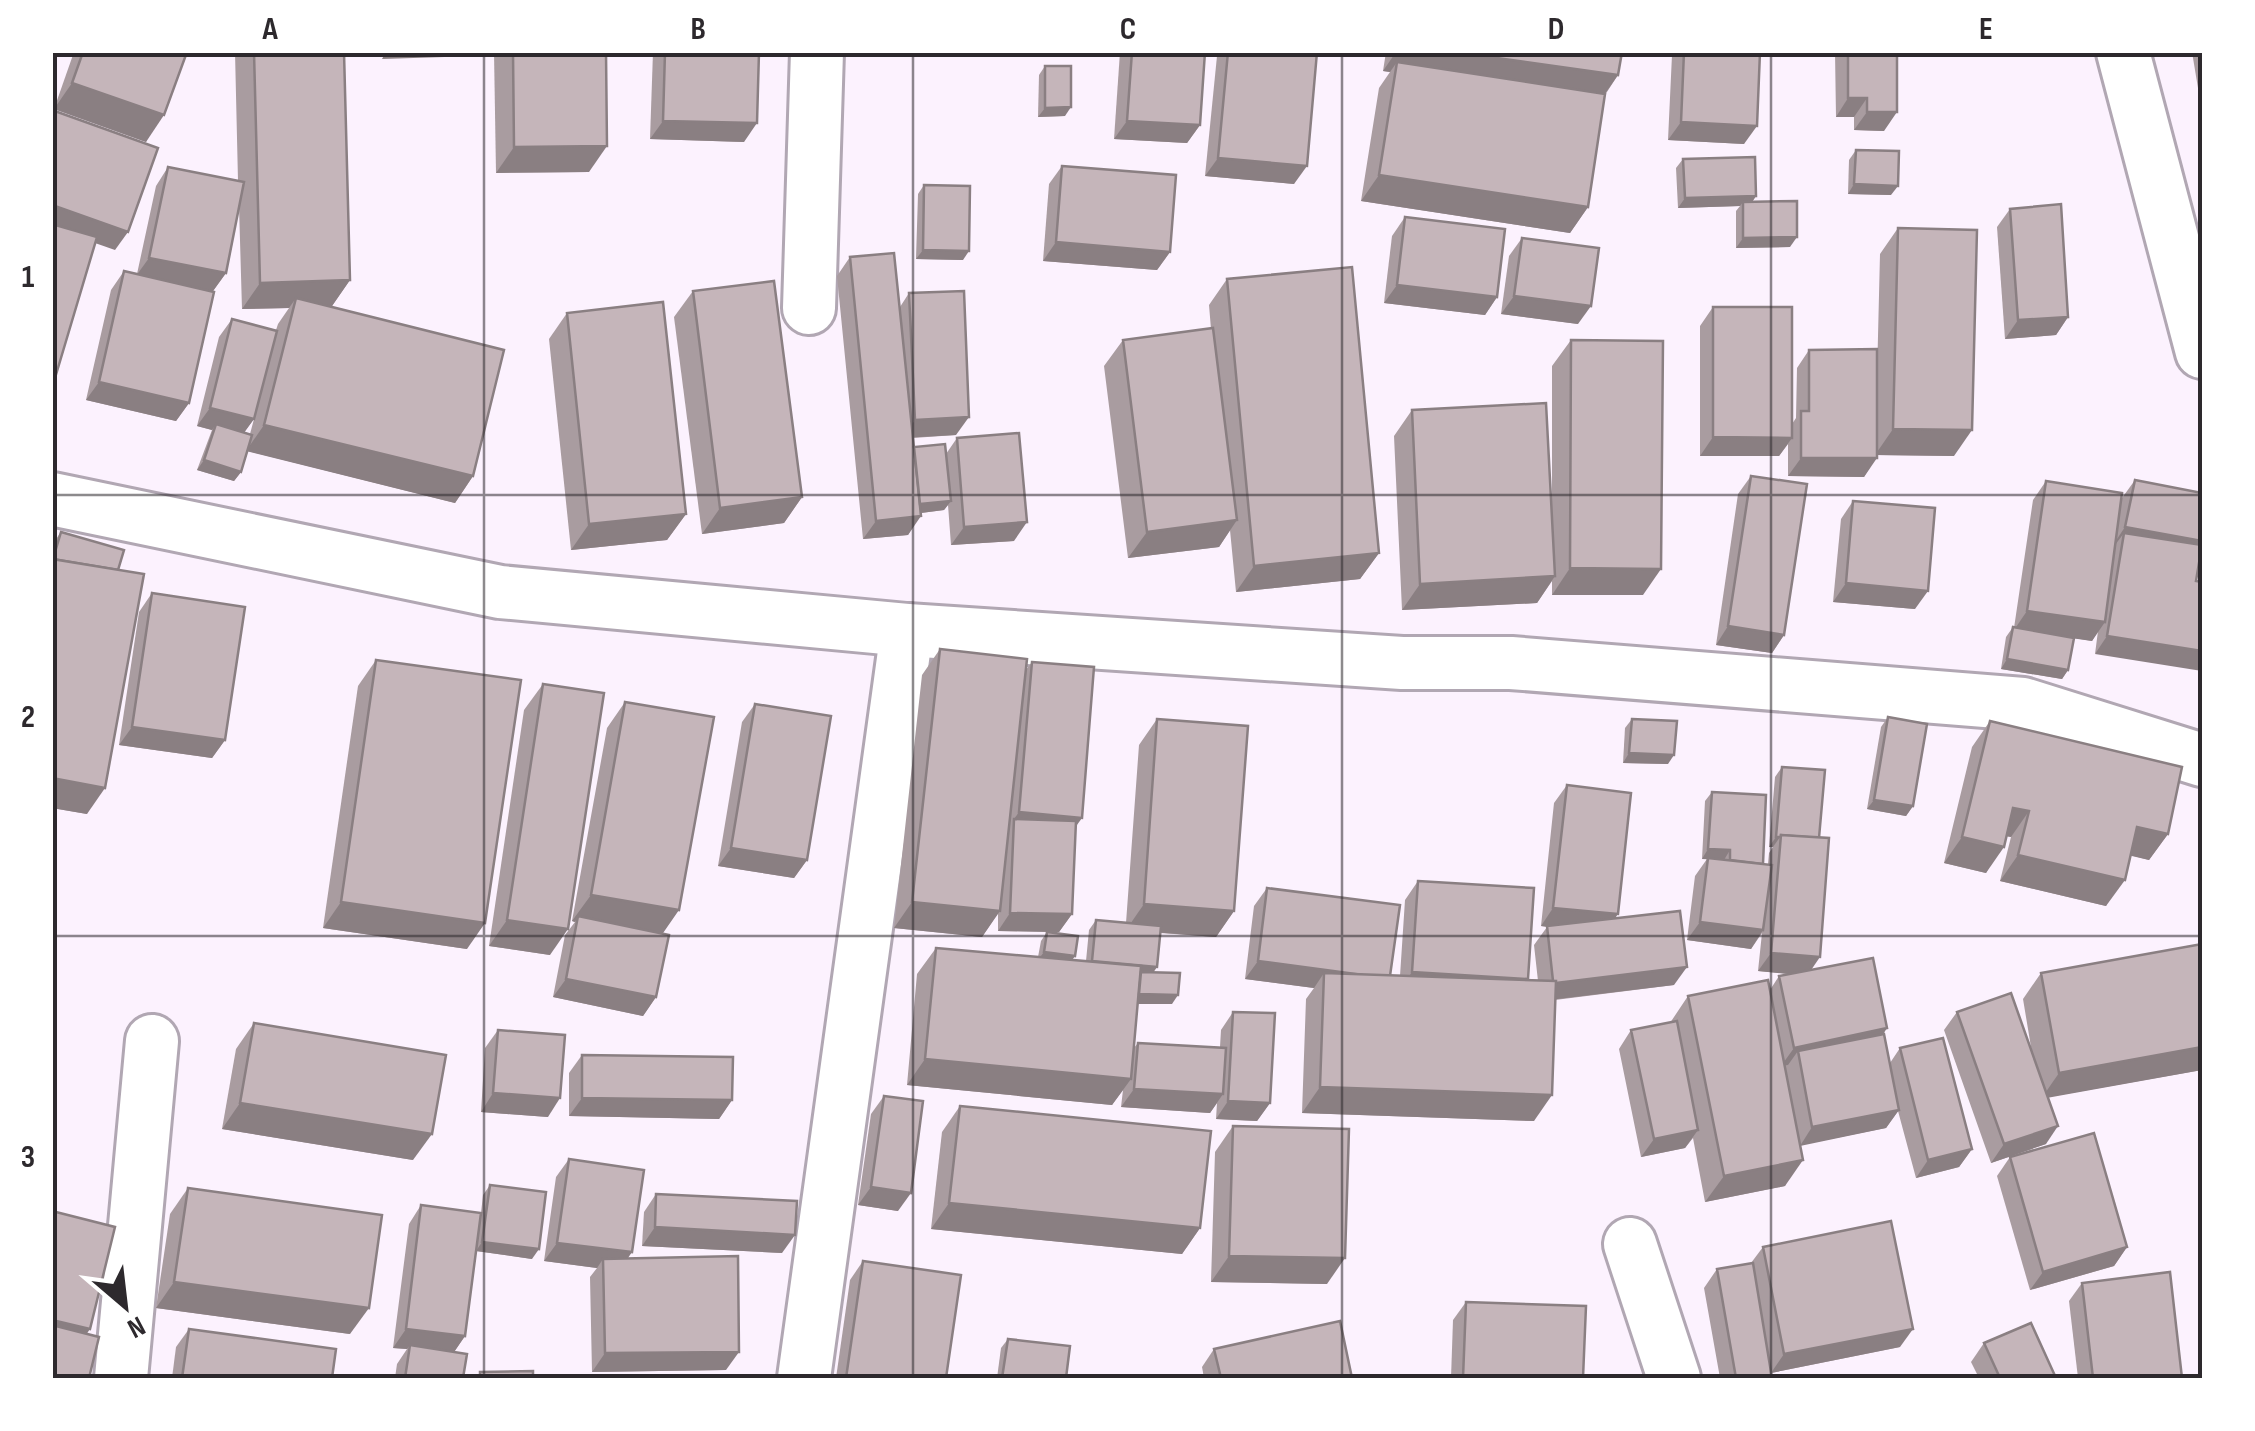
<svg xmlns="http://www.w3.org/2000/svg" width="2255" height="1431" viewBox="0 0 2255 1431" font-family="'Sofia Sans Condensed',sans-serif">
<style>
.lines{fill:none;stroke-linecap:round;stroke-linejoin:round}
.street-casing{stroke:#b1a7b3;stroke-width:58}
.street{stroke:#fff;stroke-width:52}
.wall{fill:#a99ca0;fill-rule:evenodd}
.shaded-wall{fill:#8a7f82}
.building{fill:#c5b5ba;stroke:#8a7f82;stroke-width:2.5}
.grid{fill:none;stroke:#2d292d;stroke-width:2.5;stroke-opacity:0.55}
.neatline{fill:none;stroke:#2d292d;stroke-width:4}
.grid-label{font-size:32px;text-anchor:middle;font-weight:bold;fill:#2d292d}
</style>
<rect width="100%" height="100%" fill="#fcf2fe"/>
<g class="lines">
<!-- street casing -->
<g class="street-casing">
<g id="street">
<polyline points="2123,52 2202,352"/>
<polyline points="809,308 817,52"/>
<polyline points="52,499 500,592 907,630 1402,663 1511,663 2023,704 2202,760"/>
<polyline points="1630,1244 1674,1378"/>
<polyline points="121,1378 152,1041"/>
<polyline points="804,1378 907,630"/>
</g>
</g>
<!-- street -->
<use href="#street" class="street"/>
</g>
<!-- wall -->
<g class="wall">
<polygon points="74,52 187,52 146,142 54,109"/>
<path d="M235 52H344L350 280 332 306H327L473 476 455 503 248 451 241 472 234 481 197 470 212 430 197 426 219 337 232 319 276 330 278 324 289 308 242 309 239 206 226 273 213 291 189 403 176 421 86 400 111 290 124 271 137 274 156 186 168 167 238 181ZM258 404 250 434 244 432 254 419Z"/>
<polygon points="494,52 606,52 589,172 496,173"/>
<polygon points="653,52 759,52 744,142 650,139"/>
<polygon points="1120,52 1205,52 1200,125 1187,143 1114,139"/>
<polygon points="1219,52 1317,52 1294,184 1205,176 1217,56"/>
<polygon points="1386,52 1622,52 1618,75 1605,95 1588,207 1570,233 1361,201 1379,88 1390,72 1383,71"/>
<polygon points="1673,52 1765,52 1760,54 1744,144 1668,140 1672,55"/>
<polygon points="1835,52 1897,52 1884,131 1854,130 1854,117 1836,117"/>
<polygon points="2192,52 2202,52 2202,112"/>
<polygon points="1045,66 1065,116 1038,117 1039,75"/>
<polygon points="1856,150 1891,195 1848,194 1849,160"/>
<polygon points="1683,159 1756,196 1752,202 1790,247 1736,248 1736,211 1740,206 1678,208 1676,168"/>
<polygon points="1062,166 1170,252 1157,270 1043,261 1049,184"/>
<polygon points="924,185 963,260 916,259 918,194"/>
<polygon points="2010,209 2068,317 2056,335 2005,339 1997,227"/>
<polygon points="1405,217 1497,297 1485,315 1384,303 1392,236"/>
<polygon points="1898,228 1954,456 1877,455 1864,477 1788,476 1788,444 1779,456 1700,456 1700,326 1713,307 1792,424 1796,418 1797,368 1809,350 1877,377 1880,254"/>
<polygon points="1522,238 1578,324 1501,314 1509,256"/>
<polygon points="850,257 900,307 909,293 956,435 913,438 914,447 946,454 957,438 1014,541 951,545 948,505 944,510 921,513 908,535 863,539 837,276"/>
<polygon points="1227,279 1379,553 1360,579 1236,592 1230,530 1219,547 1128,558 1104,366 1123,340 1211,329 1209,305"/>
<polygon points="693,291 802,497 784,523 702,534 674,317"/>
<polygon points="567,313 686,514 667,540 571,550 549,339"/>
<polygon points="1571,340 1643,595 1552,595 1552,581 1537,603 1402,610 1394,436 1412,410 1552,516 1552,366"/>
<polygon points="1751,476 1784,635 1772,653 1716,645 1738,494"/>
<polygon points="2135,480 2202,542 2200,545 2095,654 2098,631 2092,641 2074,638 2068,670 2062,679 2001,669 2006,637 2013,627 2014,628 2033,500 2046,481 2122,498"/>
<polygon points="1853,501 1915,609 1833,602 1841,519"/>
<polygon points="61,532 118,570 87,814 52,808 52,549 54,542"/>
<polygon points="152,593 225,740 212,758 119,745 139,612"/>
<polygon points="940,649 1025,671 1032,662 1076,826 1072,914 1059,932 1050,932 1075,956 1072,960 1086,961 1089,930 1096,920 1126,923 1139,745 1157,719 1234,911 1216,937 1160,933 1157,967 1153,973 1172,1004 1138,1004 1133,1049 1138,1043 1220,1047 1221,1030 1233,1012 1270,1103 1257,1121 1216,1119 1217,1103 1210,1113 1121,1107 1123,1090 1112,1105 907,1085 917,974 936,948 1038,957 1041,941 1047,932 998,931 998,913 982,937 894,928 922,675"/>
<polygon points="376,660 467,949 323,928 358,686"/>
<polygon points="543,684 550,955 489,946 524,710"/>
<polygon points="625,702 663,934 656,997 643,1016 553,997 565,935 575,922 572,921 607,728"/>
<polygon points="755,704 807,860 794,878 718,866 742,722"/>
<polygon points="1888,717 1913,806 1906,816 1867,809 1881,727"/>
<polygon points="1632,719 1668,764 1623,763 1625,728"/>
<polygon points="1990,721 2168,834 2149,860 2130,855 2106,906 2000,881 2011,837 2006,836 1986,873 1944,863 1972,747"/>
<polygon points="1782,767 1819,838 1811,970 1883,1035 1890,1063 1900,1048 1972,1149 1959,1167 1916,1178 1898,1111 1886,1128 1800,1145 1785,1186 1705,1202 1693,1138 1685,1148 1641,1157 1619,1049 1631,1030 1670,1023 1688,996 1770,990 1779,976 1791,974 1758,971 1762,933 1751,949 1687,940 1695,876 1707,859 1702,859 1705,801 1712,792 1763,864 1768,864 1769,853 1773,847 1769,847 1775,777"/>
<polygon points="1567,785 1615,919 1674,985 1555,1000 1534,1121 1302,1113 1306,999 1314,988 1245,979 1254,906 1267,888 1390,976 1400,976 1405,900 1418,881 1527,980 1538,981 1534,945 1547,927 1541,926 1554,803"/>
<polygon points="2041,973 2202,1070 2048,1097 2046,1144 1991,1163 1944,1030 1957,1012 2032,1053 2023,999"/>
<polygon points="254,1023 413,1160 222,1129 236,1049"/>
<polygon points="498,1030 548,1117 481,1112 485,1048"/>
<polygon points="582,1055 732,1100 719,1119 569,1116 569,1073"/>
<polygon points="884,1096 898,1211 858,1205 871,1114"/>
<polygon points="960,1106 1200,1228 1182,1254 931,1229 942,1132"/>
<polygon points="1233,1126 1327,1284 1211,1282 1215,1152"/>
<polygon points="2010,1157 2127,1247 2114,1266 2030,1290 1997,1176"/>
<polygon points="569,1159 632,1252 627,1258 726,1370 592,1372 590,1277 597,1268 544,1261 556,1177"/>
<polygon points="490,1185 532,1259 476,1251 465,1336 454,1352 463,1378 395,1378 397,1364 407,1349 393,1348 409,1224 421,1205 481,1213 483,1195"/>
<polygon points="188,1188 350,1334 156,1308 170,1214"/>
<polygon points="656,1194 782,1253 642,1246 644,1212"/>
<polygon points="1763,1247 1900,1347 1771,1373 1772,1378 1720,1378 1704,1288 1717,1269 1751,1263"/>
<polygon points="863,1261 946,1378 836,1378 850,1280"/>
<polygon points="2082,1283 2182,1378 2078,1378 2069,1301"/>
<polygon points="1466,1302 1583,1378 1451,1378 1453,1320"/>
<polygon points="189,1329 332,1378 172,1378 176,1347"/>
<polygon points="1008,1339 1066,1378 997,1378 1001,1348"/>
<polygon points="1984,1343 2056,1378 1979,1378 1971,1362"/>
<polygon points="1214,1349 1352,1378 1204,1378 1202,1367"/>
</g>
<!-- shaded-wall -->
<g class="shaded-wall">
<polygon points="386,52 478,52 476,56 382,59"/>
<polygon points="1396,52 1454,52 1618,75 1600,101 1397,62 1390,72 1383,71"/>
<polygon points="72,83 164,115 146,142 54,109"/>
<polygon points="1848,98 1867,98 1854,117 1836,117"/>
<polygon points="1071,107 1065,116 1038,117 1045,108"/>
<polygon points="1867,112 1897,112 1884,131 1854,130"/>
<polygon points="663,121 757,123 744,142 650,139"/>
<polygon points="1127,121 1200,125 1187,143 1114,139"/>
<polygon points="1681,122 1757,126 1744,144 1668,140"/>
<polygon points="607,146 589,172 496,173 514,147"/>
<polygon points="1218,158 1307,166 1294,184 1205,176"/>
<polygon points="1379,175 1588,207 1570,233 1361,201"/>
<polygon points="1854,184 1898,186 1891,195 1848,194"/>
<polygon points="1756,196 1750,205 1743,202 1740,206 1678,208 1685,198"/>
<polygon points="52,205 128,232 115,250 52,228"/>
<polygon points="1797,237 1790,247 1736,248 1743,238"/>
<polygon points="1056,242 1170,252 1157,270 1043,261"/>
<polygon points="923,250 969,251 963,260 916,259"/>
<polygon points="149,258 226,273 213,291 136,276"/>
<polygon points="350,280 332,306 294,308 296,298 289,308 242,309 260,283"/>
<polygon points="1397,285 1497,297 1485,315 1384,303"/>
<polygon points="1514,296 1591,306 1578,324 1501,314"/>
<polygon points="2068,317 2056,335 2005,339 2018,320"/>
<polygon points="99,382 189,403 176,421 86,400"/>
<polygon points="210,408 254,419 241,437 216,424 212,430 197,426"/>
<polygon points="969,417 956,435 902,438 915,420"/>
<polygon points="264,425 473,476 455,503 246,451"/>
<polygon points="1893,429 1972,430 1954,456 1875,455"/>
<polygon points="1713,437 1792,438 1779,456 1700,456"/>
<polygon points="1801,458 1877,458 1864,477 1788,476"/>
<polygon points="204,460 241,472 234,481 197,470"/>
<polygon points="802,497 784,523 702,534 720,508"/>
<polygon points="951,501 944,510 913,514 920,504"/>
<polygon points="686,514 667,540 571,550 589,524"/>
<polygon points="921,516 908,535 863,539 876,521"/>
<polygon points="1237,520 1219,547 1128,558 1147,532"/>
<polygon points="1027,522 1014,541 951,545 964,527"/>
<polygon points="2125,527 2202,541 2190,560 2124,533 2115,545 2113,545"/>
<polygon points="1379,553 1360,579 1236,592 1254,566"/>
<polygon points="1570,568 1661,569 1643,595 1552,595"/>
<polygon points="1555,576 1537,603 1402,610 1420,584"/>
<polygon points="1846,583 1928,591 1915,609 1833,602"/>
<polygon points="2027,611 2105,622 2092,641 2014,630"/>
<polygon points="1728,626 1784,635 1772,653 1716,645"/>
<polygon points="2107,636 2202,651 2202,671 2095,654"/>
<polygon points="2007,659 2068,670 2062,679 2001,669"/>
<polygon points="132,727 225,740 212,758 119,745"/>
<polygon points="1629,753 1674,755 1668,764 1623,763"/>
<polygon points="52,778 105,788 87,814 52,808"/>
<polygon points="1874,800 1913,806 1906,816 1867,809"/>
<polygon points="2013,808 2029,811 2011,837 1995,834"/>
<polygon points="1019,812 1082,818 1069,836 1014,819"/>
<polygon points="2137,827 2168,834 2149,860 2119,853"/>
<polygon points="1776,837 1780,837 1773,847 1769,847"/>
<polygon points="1962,837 2004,847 1986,873 1944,863"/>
<polygon points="731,848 807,860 794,878 718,866"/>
<polygon points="1708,849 1730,850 1724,860 1702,859"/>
<polygon points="2018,855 2125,880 2106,906 2000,881"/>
<polygon points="591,895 679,910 661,936 578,916 575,922 572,921"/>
<polygon points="341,902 485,923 467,949 323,928"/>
<polygon points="912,902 1000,911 982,937 894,928"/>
<polygon points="1144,904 1234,911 1216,937 1126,930"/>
<polygon points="1553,908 1618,914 1605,933 1541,926"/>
<polygon points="1010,913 1072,914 1059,932 998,931"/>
<polygon points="507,920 568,929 550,955 489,946"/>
<polygon points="1700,922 1763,930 1751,949 1687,940"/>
<polygon points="1044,952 1075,956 1068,965 1037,961"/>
<polygon points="1771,953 1820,957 1807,976 1758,971"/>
<polygon points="1092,961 1157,967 1150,976"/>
<polygon points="1258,961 1389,978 1324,973 1314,988 1245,979"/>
<polygon points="1687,967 1674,985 1541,1001 1554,983"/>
<polygon points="1412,972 1528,979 1399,991"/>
<polygon points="566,979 656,997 643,1016 553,997"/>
<polygon points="1135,994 1178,995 1172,1004 1129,1004"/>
<polygon points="1887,1028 1875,1047 1798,1051 1788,1065 1781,1066 1794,1048"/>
<polygon points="2202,1047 2202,1070 2041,1099 2059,1073"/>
<polygon points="925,1059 1131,1079 1112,1105 907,1085"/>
<polygon points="1320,1087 1552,1095 1534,1121 1302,1113"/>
<polygon points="1134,1089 1223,1094 1210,1113 1121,1107"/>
<polygon points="493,1093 560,1098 548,1117 481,1112"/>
<polygon points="582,1098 732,1100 719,1119 569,1116"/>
<polygon points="1228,1101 1270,1103 1257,1121 1216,1119"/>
<polygon points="240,1103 432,1134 413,1160 222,1129"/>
<polygon points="1899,1110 1886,1128 1800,1146 1812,1127"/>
<polygon points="2058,1126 2046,1144 1991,1163 2004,1144"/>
<polygon points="1698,1130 1685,1148 1641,1157 1654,1139"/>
<polygon points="1972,1149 1959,1167 1916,1178 1928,1160"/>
<polygon points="1803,1160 1785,1186 1705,1202 1724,1176"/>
<polygon points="871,1187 911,1193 898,1211 858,1205"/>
<polygon points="949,1203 1200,1228 1182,1254 931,1229"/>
<polygon points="655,1227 795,1235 782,1253 642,1246"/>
<polygon points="482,1242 539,1249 532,1259 476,1251"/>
<polygon points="557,1243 632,1252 619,1271 603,1259 597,1268 544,1261"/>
<polygon points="2127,1247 2114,1266 2030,1290 2043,1272"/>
<polygon points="1229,1256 1345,1258 1327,1284 1211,1282"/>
<polygon points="174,1282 369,1308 350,1334 156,1308"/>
<polygon points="52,1320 90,1329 77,1348 52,1342"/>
<polygon points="406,1329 465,1336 452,1355 410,1345 407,1349 393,1348"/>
<polygon points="1913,1329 1900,1347 1771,1373 1784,1354"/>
<polygon points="739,1352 726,1370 592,1372 605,1353"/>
</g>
<!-- building -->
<g class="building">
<polygon points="83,52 187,52 164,115 72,83"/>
<polygon points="254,52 344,52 350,280 260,283"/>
<polygon points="513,52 606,52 607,146 514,147"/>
<polygon points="665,52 759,52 757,123 663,121"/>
<polygon points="1132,52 1205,52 1200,125 1127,121"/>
<polygon points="1228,52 1317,52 1307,166 1218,158"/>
<polygon points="1454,52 1622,52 1618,75"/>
<polygon points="1684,52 1760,52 1757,126 1681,122"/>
<polygon points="1848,52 1897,52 1897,112 1867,112 1867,98 1848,98"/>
<polygon points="1397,62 1605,94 1588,207 1379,175"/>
<polygon points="1045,66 1071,66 1071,107 1045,108"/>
<polygon points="52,110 158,148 128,232 52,205"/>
<polygon points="1856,150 1899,151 1898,186 1854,184"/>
<polygon points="1755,157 1756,196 1685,198 1683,159"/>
<polygon points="1062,166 1176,175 1170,252 1056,242"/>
<polygon points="168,167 244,182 226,273 149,258"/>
<polygon points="924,185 970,186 969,251 923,250"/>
<polygon points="1797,201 1797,237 1743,238 1743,202"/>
<polygon points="2061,204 2068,317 2018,320 2010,209"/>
<polygon points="1405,217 1505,229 1497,297 1397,285"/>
<polygon points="52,224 97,237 55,378 52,377"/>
<polygon points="1898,228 1977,230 1972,430 1893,429"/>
<polygon points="1522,238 1599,248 1591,306 1514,296"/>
<polygon points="894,253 921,516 876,521 850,257"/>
<polygon points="1352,267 1379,553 1254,566 1227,279"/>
<polygon points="124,271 214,292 189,403 99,382"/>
<polygon points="774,281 802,497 720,508 693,291"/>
<polygon points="964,291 969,417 915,420 909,293"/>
<polygon points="296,298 504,350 473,476 264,425"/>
<polygon points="663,302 686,514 589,524 567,313"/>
<polygon points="1713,307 1792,307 1792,438 1713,437"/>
<polygon points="232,319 277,331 254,419 210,408"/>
<polygon points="1213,328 1237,520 1147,532 1123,340"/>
<polygon points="1571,340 1663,341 1661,569 1570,568"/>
<polygon points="1877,349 1877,458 1801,458 1801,411 1809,411 1809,350"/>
<polygon points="1546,403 1555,576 1420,584 1412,410"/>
<polygon points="216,424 252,435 241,472 204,460"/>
<polygon points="1019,433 1027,522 964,527 957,438"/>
<polygon points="945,444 951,501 920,504 914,447"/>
<polygon points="1751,476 1807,484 1784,635 1728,626"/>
<polygon points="2135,480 2202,493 2202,541 2125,527"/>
<polygon points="2046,481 2122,493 2105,622 2027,611"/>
<polygon points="1853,501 1935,508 1928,591 1846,583"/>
<polygon points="61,532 124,550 118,570 53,559"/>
<polygon points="2124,533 2202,545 2196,581 2202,582 2202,651 2107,636"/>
<polygon points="52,559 144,574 105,788 52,778"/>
<polygon points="152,593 245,607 225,740 132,727"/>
<polygon points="2013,627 2074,638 2068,670 2007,659"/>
<polygon points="940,649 1027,659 1000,911 912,902"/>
<polygon points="376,660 521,680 485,923 341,902"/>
<polygon points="1032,662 1094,667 1082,818 1019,812"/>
<polygon points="543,684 604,693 568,929 507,920"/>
<polygon points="625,702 714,717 679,910 591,895"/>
<polygon points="755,704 831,716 807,860 731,848"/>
<polygon points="1888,717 1927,724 1913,806 1874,800"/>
<polygon points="1157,719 1248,726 1234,911 1144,904"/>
<polygon points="1632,719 1677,721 1674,755 1629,753"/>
<polygon points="1990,721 2182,767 2168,834 2137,827 2125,880 2018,855 2029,811 2013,808 2004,847 1962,837"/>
<polygon points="1782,767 1825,770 1819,838 1781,835 1781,837 1776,837"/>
<polygon points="1567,785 1631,793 1618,914 1553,908"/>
<polygon points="1712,792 1766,795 1763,864 1730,860 1730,850 1708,849"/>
<polygon points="1014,819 1076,821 1072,914 1010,913"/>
<polygon points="1781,835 1829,838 1820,957 1771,953"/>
<polygon points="1708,858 1772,865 1763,930 1700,922"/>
<polygon points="1418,881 1534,888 1528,979 1412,972"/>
<polygon points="1267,888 1400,905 1390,976 1363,975 1258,961"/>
<polygon points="1680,911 1687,967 1556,983 1553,981 1547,926"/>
<polygon points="578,916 669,935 656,997 566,979"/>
<polygon points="1096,920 1161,926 1157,967 1092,961"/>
<polygon points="1047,932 1078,936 1075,956 1044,952"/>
<polygon points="2202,944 2202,1047 2059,1073 2041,973"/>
<polygon points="936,948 1141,966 1131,1079 925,1059"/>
<polygon points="1873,958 1887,1028 1794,1048 1779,976"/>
<polygon points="1141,972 1180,973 1178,995 1139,994"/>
<polygon points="1324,973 1556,981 1552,1095 1320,1087"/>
<polygon points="1768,980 1803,1160 1724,1176 1688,996"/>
<polygon points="2011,993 2058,1126 2004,1144 1957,1012"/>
<polygon points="1233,1012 1275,1013 1270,1103 1228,1101"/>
<polygon points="1677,1021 1698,1130 1654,1139 1631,1030"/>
<polygon points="254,1023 446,1055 432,1134 240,1103"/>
<polygon points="498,1030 565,1035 560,1098 493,1093"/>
<polygon points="1884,1034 1899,1110 1812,1127 1798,1051"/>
<polygon points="1943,1038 1972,1149 1928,1160 1900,1048"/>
<polygon points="1138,1043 1226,1048 1223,1094 1134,1089"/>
<polygon points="582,1055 733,1057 732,1100 582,1098"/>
<polygon points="884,1096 923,1101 911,1193 871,1187"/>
<polygon points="960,1106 1211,1131 1200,1228 949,1203"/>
<polygon points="1233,1126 1349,1129 1345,1258 1229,1256"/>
<polygon points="2094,1133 2127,1247 2043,1272 2010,1157"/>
<polygon points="569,1159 644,1170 632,1252 557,1243"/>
<polygon points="490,1185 546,1192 539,1249 482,1242"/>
<polygon points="188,1188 382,1215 369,1308 174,1282"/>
<polygon points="656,1194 797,1201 795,1235 655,1227"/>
<polygon points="421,1205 481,1213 465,1336 406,1329"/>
<polygon points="52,1211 115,1227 90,1329 52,1320"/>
<polygon points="1891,1221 1913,1329 1784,1354 1763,1247"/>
<polygon points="738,1256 739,1352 605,1353 603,1259"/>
<polygon points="863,1261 961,1275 946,1378 846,1378"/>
<polygon points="1753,1263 1772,1378 1736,1378 1717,1269"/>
<polygon points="2170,1272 2182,1378 2093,1378 2082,1283"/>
<polygon points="1466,1302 1586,1306 1583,1378 1463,1378"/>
<polygon points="1340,1321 1352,1378 1221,1378 1214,1349"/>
<polygon points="2031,1323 2056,1378 2000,1378 1984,1343"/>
<polygon points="52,1325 99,1337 89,1378 52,1378"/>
<polygon points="189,1329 336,1349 332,1378 182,1378"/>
<polygon points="1008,1339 1070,1346 1066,1378 1002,1378"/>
<polygon points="410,1345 467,1354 463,1378 405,1378"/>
<polygon points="533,1371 533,1378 480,1378 480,1372"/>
</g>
<!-- grid -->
<path class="grid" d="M484 52V1378M913 52V1378M1342 52V1378M1771 52V1378M52 495H2202M52 936H2202"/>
<!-- border -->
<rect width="2255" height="1431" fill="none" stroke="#ffffff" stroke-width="110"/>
<!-- north arrow -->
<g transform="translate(125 1306) rotate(152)" stroke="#ffffff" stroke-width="8" paint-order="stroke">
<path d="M0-8L18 38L0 25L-18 38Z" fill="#2d292d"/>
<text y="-15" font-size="28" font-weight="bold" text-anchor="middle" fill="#2d292d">N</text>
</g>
<rect x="55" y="55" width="2145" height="1321" class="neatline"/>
<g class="grid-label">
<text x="270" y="39">A</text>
<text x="698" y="39">B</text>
<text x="1128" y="39">C</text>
<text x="1556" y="39">D</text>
<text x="1986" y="39">E</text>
<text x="28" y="287">1</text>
<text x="28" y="727">2</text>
<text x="28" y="1167">3</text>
</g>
</svg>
